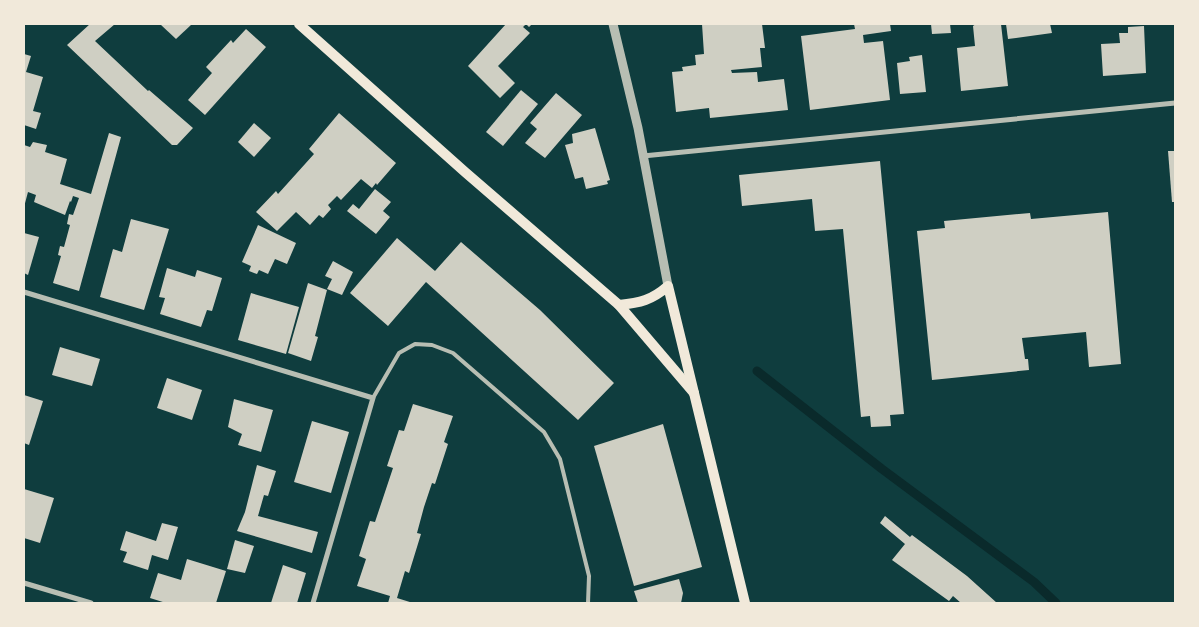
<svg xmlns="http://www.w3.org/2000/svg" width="1199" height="627" viewBox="0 0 1199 627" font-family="'DM Sans',sans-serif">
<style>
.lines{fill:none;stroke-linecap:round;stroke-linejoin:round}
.stream{stroke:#0a2a2b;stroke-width:9}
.building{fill:#cfcfc3}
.service{stroke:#b8beb3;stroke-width:4}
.minor{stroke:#b8beb3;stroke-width:5}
.tertiary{stroke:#b8beb3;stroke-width:9}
.secondary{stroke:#f1e9da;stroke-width:10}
</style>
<rect width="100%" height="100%" fill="#0f3d3e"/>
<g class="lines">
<!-- stream -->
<polyline class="stream" points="757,371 882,469 1034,582 1056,603"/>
</g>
<!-- building -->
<g class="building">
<polygon points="90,24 115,24 95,41 148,91 149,90 193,128 177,145 172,145 67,45"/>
<polygon points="160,24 192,24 176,39"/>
<polygon points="506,24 532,24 529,27 526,24 523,27 530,33 498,66 515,83 500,98 468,66"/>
<polygon points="702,24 762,24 765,48 760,48 762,67 731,70 732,73 757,72 758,82 784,79 788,110 710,118 709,108 676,112 672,72 683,71 682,67 696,65 695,55 704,54"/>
<polygon points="854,24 890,24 891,31 863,35 864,43 883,41 890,100 810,110 801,36 855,29"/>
<polygon points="931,24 950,24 951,33 932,34"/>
<polygon points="976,24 1001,24 1008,86 961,91 957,48 975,46 973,26"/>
<polygon points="1006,24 1050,24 1052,33 1008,39"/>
<polygon points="1144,26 1146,73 1103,76 1101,44 1120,43 1119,33 1128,33 1128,27"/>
<polygon points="246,29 266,47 205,115 188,100 212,73 206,67 231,40 233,43"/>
<polygon points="24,54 31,56 26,72 43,77 33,111 41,113 36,129 24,125"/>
<polygon points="922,55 926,92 900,94 897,63 910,61 909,57"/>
<polygon points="521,90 538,104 503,146 486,132"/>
<polygon points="556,93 582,115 545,158 525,143 537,129 530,123"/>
<polygon points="339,113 396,163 377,185 376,183 372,188 361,179 341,200 337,196 328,205 331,209 323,218 319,215 310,225 296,212 277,231 256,212 276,191 278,194 314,154 309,149"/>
<polygon points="254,123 271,138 254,157 238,142"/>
<polygon points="595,128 610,180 607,181 608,184 586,189 583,177 575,179 565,145 573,143 572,134"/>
<polygon points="109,133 121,137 79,291 53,283 61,256 58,255 60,246 64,247 70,225 67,224 69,214 73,215 79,198 73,196 71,202 70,201 65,215 34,202 36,195 28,192 24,207 24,145 30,147 33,142 47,145 45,152 67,159 60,184 91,194"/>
<polygon points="1168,151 1175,151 1175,202 1172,202"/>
<polygon points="880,161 904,414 890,415 891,426 871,427 870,416 861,417 843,229 815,231 812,199 742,206 739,175"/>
<polygon points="375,189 391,202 383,211 390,217 376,234 347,211 353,204 359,209"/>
<polygon points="1108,212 1121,364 1089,367 1086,332 1022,338 1025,359 1028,359 1029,370 932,380 917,231 945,228 944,221 1030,213 1031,219"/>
<polygon points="131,219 169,229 144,310 100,297 113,249 122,252"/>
<polygon points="258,225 296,243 287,264 275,259 268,274 259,270 257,274 249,271 251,266 242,262"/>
<polygon points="24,233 39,237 28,275 24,273"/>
<polygon points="397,238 435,271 461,242 540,310 614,383 578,420 426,282 388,326 350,293"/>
<polygon points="333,261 353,272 342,295 327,289 332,279 325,276"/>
<polygon points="167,268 195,277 197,270 222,278 212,311 207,310 201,327 160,314 165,298 159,297"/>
<polygon points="308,283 327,290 315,336 318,337 311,361 288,353"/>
<polygon points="251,293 299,307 286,354 238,340"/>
<polygon points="60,347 100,359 92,386 52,375"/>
<polygon points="167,378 202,390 192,420 157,408"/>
<polygon points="24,395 43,401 29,445 24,443"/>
<polygon points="234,399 273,410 261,452 238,445 242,434 228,427"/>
<polygon points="413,404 453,416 444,442 448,444 435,484 432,483 424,507 417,533 421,534 409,573 405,571 397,598 413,603 388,603 390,596 357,586 366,559 359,556 370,521 375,522 393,468 387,466 399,430 404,431"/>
<polygon points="312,421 349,432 331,493 294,482"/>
<polygon points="663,424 702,567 634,586 594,446"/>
<polygon points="257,465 276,471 268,496 264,495 258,516 318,532 312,553 237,531 245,512"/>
<polygon points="24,489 54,498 40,543 24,538"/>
<polygon points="885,516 910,537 912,535 967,576 997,603 961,603 953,596 949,601 892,560 905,544 880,523"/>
<polygon points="162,523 178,527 168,560 152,555 148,570 123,562 127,552 120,550 126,531 156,541"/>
<polygon points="235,540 254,546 245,573 227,569"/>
<polygon points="187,559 226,571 216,603 166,603 150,598 158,573 181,580"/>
<polygon points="283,565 306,573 297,603 271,603"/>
<polygon points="679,579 683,593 681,603 638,603 634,591"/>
</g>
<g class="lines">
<!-- service -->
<polyline class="service" points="373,398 399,353 415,344 432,345 453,353 544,432 560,459 589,576 588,603"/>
<!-- minor -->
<g class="minor">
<polyline points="643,156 1175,103"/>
<polyline points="24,292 373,398 313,603"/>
<polyline points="24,583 91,603"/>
</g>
<!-- tertiary -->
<polyline class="tertiary" points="613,24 638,128 668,286"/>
<!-- secondary -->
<g class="secondary">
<polyline points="299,24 465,172 619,305 694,393"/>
<path d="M619 305C640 303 652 300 668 286L745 603"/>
</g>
</g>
<!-- border -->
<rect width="1199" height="627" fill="none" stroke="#f1e9da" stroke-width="50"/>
</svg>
